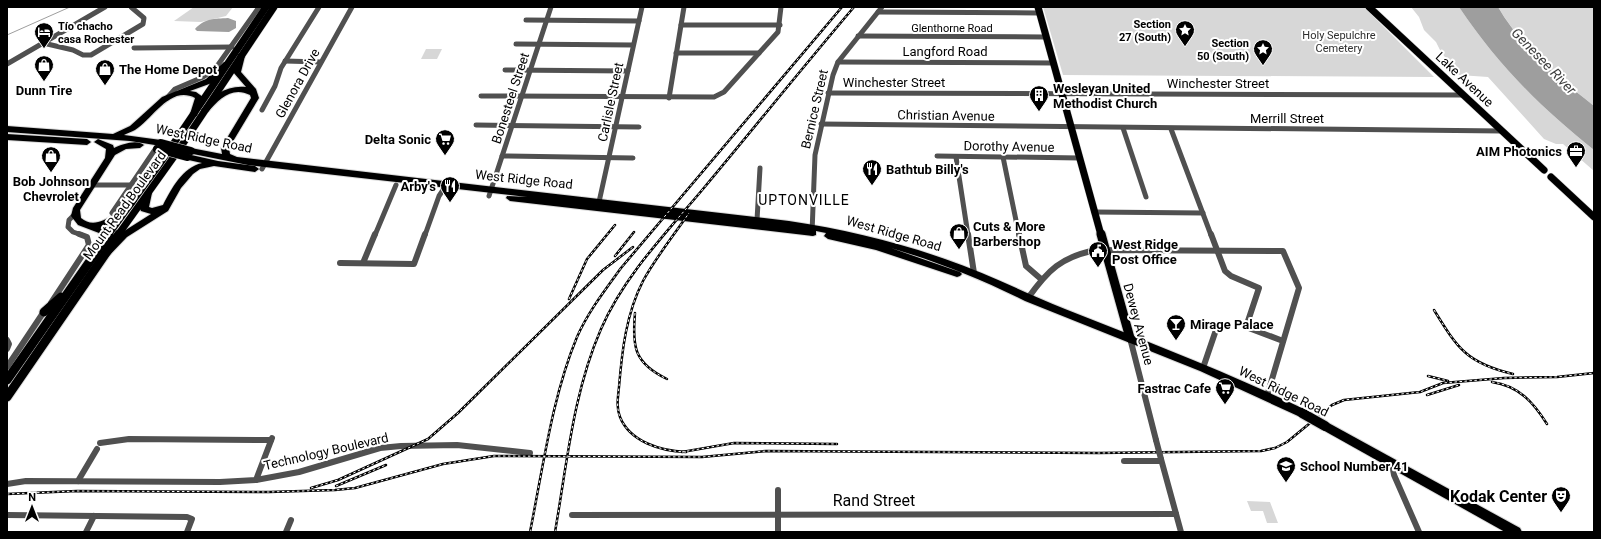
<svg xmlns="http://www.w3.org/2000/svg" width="1601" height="539" viewBox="0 0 1601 539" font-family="Roboto,sans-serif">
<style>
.green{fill:#d7d7d7}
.water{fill:#9e9e9e}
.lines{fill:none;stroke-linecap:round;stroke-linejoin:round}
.stream{stroke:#9e9e9e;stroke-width:1}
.major-far1-casing{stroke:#dbdbdb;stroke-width:8}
.major-casing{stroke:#dbdbdb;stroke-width:11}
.highway-casing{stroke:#dbdbdb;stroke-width:2}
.minor-far1{stroke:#505050;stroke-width:5}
.minor{stroke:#505050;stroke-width:6}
.major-far1{stroke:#000;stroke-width:7}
.major{stroke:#000;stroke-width:9}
.highway{fill:#000;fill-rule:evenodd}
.rail-casing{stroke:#000;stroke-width:2.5}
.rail{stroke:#fff;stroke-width:1;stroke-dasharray:2.5;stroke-linecap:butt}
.highway-bridge-far1-casing{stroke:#dbdbdb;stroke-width:9;stroke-linecap:butt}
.highway-bridge-casing{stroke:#dbdbdb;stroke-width:12;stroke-linecap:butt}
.minor-bridge{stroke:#505050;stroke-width:6}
.highway-bridge-far1{stroke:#000;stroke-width:8}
.highway-bridge{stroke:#000;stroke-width:10}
.labels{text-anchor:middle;stroke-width:4;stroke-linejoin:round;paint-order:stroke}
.far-poi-label{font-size:11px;font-weight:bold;fill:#000;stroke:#fff;text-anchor:end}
.far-street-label{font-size:11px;fill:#000;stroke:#fff}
.far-park-label{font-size:11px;fill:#2e2e2e;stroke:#fff}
.street-label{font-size:13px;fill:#000;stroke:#fff}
.poi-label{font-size:13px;font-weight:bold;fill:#000;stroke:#fff;text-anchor:start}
.water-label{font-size:14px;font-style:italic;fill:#3f3f3f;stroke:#fff}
.neighbourhood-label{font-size:14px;letter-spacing:1px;fill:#000;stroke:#fff}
.near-poi-label{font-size:16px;font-weight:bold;fill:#000;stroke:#fff;text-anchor:end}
.near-street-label{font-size:16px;fill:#000;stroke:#fff}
</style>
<rect width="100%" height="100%" fill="#fff"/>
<!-- green -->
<g class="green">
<polygon points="194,7 233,7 226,16 201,22 174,21"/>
<polygon points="1043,7 1364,7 1434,77 1063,75"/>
<path d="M1411 7H1459C1498 65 1540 107 1594 150V171L1563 144H1556L1544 139 1488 77 1459 75 1441 52 1436 42 1424 30 1419 17Z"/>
<path d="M1498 7H1594V106C1558 77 1522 47 1498 7Z"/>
<polygon points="426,49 442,49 437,59 421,59"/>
<polygon points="1247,501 1270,502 1278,523 1267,523 1263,511 1251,511"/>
</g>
<!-- water -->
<g class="water">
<path d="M1459 7H1498C1522 48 1558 77 1594 106V150C1540 107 1498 65 1459 7Z"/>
<path d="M228 18 236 21V28L229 32 197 31 195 29C205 18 214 19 228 18Z"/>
</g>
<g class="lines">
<!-- stream -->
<polyline class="stream" points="7,35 70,7"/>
<!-- major-far1 casing -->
<g class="major-far1-casing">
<g id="major-far1">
<polyline points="1038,7 1101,235"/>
<polyline points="1369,7 1544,170"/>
<polyline points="1551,177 1594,217"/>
<polyline points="108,235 159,165 266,7"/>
<polyline points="118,235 178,151 274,7"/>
</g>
</g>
<!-- major casing -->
<g class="major-casing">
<g id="major">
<polyline points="1101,234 1130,338"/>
<polyline points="44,312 61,297"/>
<polyline points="7,380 109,234"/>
<polyline points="7,397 119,234"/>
</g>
</g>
<!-- highway casing -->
<g class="highway-casing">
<g id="highway">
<path d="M238 54H241L245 56 241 72 256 89 259 98 229 148 230 154 237 157 789 221C842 229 894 241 945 259 986 273 1025 293 1065 309 1146 341 1227 372 1306 410L1307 413 1306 416 1302 417 1298 416 1200 371 1025 301C981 279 938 262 891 248L960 272 962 274 960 276 957 277 876 250 828 239 824 236 826 233 816 231V235L813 236 510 201 506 198 507 196 527 197 248 165 188 153 187 151 188 149 191 148 222 154 221 148 251 98 250 95C232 86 219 99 208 112H202L201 110C212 95 227 85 246 87L233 72Z"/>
<path d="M224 62H227L231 64 212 83 190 91 196 92 203 97 197 116 194 117 190 114 195 98C170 85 153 119 135 130 132 132 127 133 124 135L161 140 165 143 164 145 161 146 130 141 7 132V126L113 134 130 126 162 97 206 79Z"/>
<polygon points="7,134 87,139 91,142 87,145 7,140"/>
<path d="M98 139 113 145 114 148C122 144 137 139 144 145L140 148 126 149 115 155 80 210 81 218C97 232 119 211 130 199H136L137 201C129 214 116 223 102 227L107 232V237L102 250 99 251 95 248 99 233 78 225 71 216 73 208 105 158 106 149 94 142Z"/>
<path d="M187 154 218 161 255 166 259 169 255 172 214 166 200 169 193 174 181 188 168 211 127 237 105 260H99L98 258 99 256 121 233 151 214 141 211 140 209 145 191H151L152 193 149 207 152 208 163 205C172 188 182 168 202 163L184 159 183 157Z"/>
<polygon points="1325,421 1520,528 1522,532 1505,532 1321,429 1320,426 1321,423"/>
</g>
</g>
<!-- minor-far1 -->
<g class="minor-far1">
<polyline points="878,12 1039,13"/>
<polyline points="526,20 639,21"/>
<polyline points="681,25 780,25"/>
<polyline points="858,36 1045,37"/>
<polyline points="43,43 73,50 83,55 91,55 143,24 144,18 131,7"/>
<polyline points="516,44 633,45"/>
<polyline points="134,48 232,47"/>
<polyline points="676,53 759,53"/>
<polyline points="285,61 321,62"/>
<polyline points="838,62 1053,63"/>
<polyline points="7,64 105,7"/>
<polyline points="505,70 628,71"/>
<polyline points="828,93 1464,95"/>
<polyline points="481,96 714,97 724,92 778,32 781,7"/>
<polyline points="167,98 175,89 203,77 215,69 259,7"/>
<polyline points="669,98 684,7"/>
<polyline points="262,110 275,86 281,68 319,7"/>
<polyline points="821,124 1502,131"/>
<polyline points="476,125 639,127"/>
<polyline points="1123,128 1146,197"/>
<polyline points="1171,129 1211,235"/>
<polyline points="502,156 633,158"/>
<polyline points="937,156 1080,158"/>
<polyline points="956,157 968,235"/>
<polyline points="1003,157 1019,235"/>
<polyline points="262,169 352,7"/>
<polyline points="91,185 130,185"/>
<polyline points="489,196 551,7"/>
<polyline points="599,202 642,7"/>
<polyline points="1094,212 1203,213"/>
<polyline points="112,213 156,148"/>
<polyline points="75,214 69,220 68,227 73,232 82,235"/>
<polyline points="757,220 760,168"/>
<polyline points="812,233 815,155 833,75 838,62 882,7"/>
<polyline points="375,235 396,185"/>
<polyline points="425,235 439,196 443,190"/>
</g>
<!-- minor -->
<g class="minor">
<polyline points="968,234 974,273"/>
<polyline points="1019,234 1026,266 1041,279"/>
<polyline points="1211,234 1225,271 1231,276 1259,288 1246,327 1283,341"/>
<polyline points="340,263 414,264 425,234"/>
<polyline points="363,263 375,234"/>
<path d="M1028 298C1048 270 1061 257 1096 250L1283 251 1299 288 1267 396"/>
<polyline points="51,303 89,245 87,237 79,234"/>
<polyline points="1130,338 1156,440"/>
<polyline points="7,340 9,344 7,349"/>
<polyline points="7,367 45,310"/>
<polyline points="1203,368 1218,324"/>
<polyline points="100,443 129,439 271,440"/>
<polyline points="1161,459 1181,532"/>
<polyline points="1124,461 1161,461"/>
<polyline points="1392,464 1394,475 1419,532"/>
<polyline points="256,480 272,438"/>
<polyline points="78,481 97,449"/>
<polyline points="7,484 26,481 220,482 256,480 299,472 380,448 401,446 457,445 530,453"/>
<polyline points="778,490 778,532"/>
<polyline points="7,515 187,517 192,519 187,532"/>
<polyline points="572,515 1176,514"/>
<polyline points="86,532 94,516"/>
<polyline points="286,532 291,520"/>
</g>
<!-- major-far1 -->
<use href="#major-far1" class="major-far1"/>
<!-- major -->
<use href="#major" class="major"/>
<!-- highway -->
<use href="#highway" class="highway"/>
<!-- rail casing -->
<g class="rail-casing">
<g id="rail">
<polyline points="615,256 634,232"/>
<polyline points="569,299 587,259 615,225"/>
<path d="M1434 310C1458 349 1467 363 1513 374"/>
<path d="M635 313C632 347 634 363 667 379"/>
<polyline points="1428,376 1448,381"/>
<path d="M1492 382C1519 386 1533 402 1547 424"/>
<polyline points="1427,395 1459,385"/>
<polyline points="682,452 734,443 837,444"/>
<path d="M686 452C661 451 630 442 620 417 616 407 618 397 619 387 622 351 626 314 643 281 656 257 674 235 689 213"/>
<polyline points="336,486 386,465"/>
<polyline points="311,488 338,480 428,439 458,413 603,270 633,247"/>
<polyline points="7,494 77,491 269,492 335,490 355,488 443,464 494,456 702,457 766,451 1098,453 1261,451 1275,448 1287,442 1332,405 1344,400 1420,392 1443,383 1504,378 1557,377 1594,373"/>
<path d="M530 532C543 468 552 397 577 337 588 312 605 290 621 268L842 7"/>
<path d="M555 532C567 464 573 393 601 329 624 276 666 233 703 189 754 128 803 67 854 7"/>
</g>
</g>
<!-- rail -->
<use href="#rail" class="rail"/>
<!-- highway-bridge-far1 casing -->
<g class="highway-bridge-far1-casing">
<g id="highway-bridge-far1">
<polyline points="161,143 191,151"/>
<polyline points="157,149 187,157"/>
</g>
</g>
<!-- highway-bridge casing -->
<g class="highway-bridge-casing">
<polyline id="highway-bridge" points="1302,413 1325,426"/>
</g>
<!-- minor-bridge -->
<polyline class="minor-bridge" points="1156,440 1161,459"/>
<!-- highway-bridge-far1 -->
<use href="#highway-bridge-far1" class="highway-bridge-far1"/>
<!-- highway-bridge -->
<use href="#highway-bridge" class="highway-bridge"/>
</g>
<!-- icons -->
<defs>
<g id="sight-pin" transform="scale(1)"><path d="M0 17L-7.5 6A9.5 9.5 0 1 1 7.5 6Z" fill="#000" stroke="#fff"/><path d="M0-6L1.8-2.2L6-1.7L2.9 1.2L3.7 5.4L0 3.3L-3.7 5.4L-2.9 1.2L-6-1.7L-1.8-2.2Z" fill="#fff"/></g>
<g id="hotel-pin" transform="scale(1)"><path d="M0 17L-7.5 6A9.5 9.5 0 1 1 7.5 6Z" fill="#000" stroke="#fff"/><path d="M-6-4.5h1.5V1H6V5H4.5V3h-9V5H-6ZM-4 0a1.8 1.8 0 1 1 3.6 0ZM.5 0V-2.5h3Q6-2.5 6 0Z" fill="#fff"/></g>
<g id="shop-pin" transform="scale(1)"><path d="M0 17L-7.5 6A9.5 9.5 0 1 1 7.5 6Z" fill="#000" stroke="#fff"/><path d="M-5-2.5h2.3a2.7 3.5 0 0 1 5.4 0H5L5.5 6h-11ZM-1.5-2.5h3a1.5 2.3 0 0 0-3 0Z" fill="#fff"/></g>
<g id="building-pin" transform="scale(1)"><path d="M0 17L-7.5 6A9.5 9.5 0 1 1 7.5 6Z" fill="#000" stroke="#fff"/><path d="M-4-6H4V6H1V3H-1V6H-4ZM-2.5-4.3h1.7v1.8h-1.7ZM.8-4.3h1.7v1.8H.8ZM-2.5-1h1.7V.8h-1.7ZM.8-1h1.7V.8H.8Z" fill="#fff"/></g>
<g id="supermarket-pin" transform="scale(1)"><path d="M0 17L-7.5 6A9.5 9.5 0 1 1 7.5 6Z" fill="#000" stroke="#fff"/><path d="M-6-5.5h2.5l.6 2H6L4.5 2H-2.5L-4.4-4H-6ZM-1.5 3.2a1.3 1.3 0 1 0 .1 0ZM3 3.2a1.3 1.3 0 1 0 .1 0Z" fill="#fff"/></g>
<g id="office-pin" transform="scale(1)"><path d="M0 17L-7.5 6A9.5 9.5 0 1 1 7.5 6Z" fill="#000" stroke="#fff"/><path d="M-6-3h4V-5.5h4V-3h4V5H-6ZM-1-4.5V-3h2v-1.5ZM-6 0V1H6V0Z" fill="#fff"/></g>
<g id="restaurant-pin" transform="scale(1)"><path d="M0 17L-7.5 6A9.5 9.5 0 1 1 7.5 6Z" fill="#000" stroke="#fff"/><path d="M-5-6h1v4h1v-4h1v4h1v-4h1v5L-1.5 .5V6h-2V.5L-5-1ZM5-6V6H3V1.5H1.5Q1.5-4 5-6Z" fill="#fff"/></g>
<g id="civic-pin" transform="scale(1)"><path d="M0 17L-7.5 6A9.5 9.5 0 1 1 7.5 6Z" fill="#000" stroke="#fff"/><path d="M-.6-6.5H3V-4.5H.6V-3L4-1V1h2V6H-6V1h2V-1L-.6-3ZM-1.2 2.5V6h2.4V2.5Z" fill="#fff"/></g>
<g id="bar-pin" transform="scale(1)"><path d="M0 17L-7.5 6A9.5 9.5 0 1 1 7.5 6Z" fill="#000" stroke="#fff"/><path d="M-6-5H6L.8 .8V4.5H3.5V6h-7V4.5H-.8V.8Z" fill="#fff"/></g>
<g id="school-pin" transform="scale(1)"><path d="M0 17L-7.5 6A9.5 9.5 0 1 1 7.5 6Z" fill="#000" stroke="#fff"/><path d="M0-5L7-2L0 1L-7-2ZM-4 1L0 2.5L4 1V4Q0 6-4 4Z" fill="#fff"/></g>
<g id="theatre-pin" transform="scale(1)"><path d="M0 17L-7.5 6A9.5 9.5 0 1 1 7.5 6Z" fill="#000" stroke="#fff"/><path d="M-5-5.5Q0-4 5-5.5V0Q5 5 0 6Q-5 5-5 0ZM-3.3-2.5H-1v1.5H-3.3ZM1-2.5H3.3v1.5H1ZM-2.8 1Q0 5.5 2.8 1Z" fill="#fff"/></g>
</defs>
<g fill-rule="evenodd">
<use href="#sight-pin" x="1185" y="30"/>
<use href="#hotel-pin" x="44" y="32"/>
<use href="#sight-pin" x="1263" y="49"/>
<use href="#shop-pin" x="44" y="65"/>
<use href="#shop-pin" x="105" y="69"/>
<use href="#building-pin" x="1039" y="95"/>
<use href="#supermarket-pin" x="445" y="139"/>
<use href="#office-pin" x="1576" y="151"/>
<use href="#shop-pin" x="51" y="156"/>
<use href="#restaurant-pin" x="872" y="169"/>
<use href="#restaurant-pin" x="450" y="186"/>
<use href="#shop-pin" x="959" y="233"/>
<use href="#civic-pin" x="1098" y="251"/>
<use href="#bar-pin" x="1176" y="324"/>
<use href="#supermarket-pin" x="1225" y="388"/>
<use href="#school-pin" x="1286" y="466"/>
<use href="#theatre-pin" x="1561" y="496"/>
</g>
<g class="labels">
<!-- far-poi labels -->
<g class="far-poi-label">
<text x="1171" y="28">Section<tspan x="1171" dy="13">27 (South)</tspan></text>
<text x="58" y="30" text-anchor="start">Tío chacho<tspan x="58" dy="13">casa Rochester</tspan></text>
<text x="1249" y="47">Section<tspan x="1249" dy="13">50 (South)</tspan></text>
</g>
<!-- far-street labels -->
<g class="far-street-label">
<text x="952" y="32">Glenthorne Road</text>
</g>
<!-- far-park labels -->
<g class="far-park-label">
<text x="1339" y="39">Holy Sepulchre<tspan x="1339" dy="13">Cemetery</tspan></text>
</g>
<!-- street labels -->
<g class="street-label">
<text x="945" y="56">Langford Road</text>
<text transform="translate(1465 79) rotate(43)" y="5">Lake Avenue</text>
<text x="894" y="87">Winchester Street</text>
<text transform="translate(297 83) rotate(-61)" y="5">Glenora Drive</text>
<text x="1218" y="88">Winchester Street</text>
<text transform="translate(510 98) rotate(-72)" y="5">Bonesteel Street</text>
<text transform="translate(610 102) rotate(-78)" y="5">Carlisle Street</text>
<text transform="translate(814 109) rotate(-77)" y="5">Bernice Street</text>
<text transform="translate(946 115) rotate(1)" y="5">Christian Avenue</text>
<text x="1287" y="123">Merrill Street</text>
<text transform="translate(204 138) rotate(12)" y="5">West Ridge Road</text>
<text transform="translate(1009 146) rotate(1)" y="5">Dorothy Avenue</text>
<text transform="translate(524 179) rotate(6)" y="5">West Ridge Road</text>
<text transform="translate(124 205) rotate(-54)" y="5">Mount Read Boulevard</text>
<text transform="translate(894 233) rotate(16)" y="5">West Ridge Road</text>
<text transform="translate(1139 324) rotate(75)" y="5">Dewey Avenue</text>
<text transform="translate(1284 391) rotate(26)" y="5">West Ridge Road</text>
<text transform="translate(326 451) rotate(-13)" y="5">Technology Boulevard</text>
</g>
<!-- poi labels -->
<g class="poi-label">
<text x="119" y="74">The Home Depot</text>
<text x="1053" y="93">Wesleyan United<tspan x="1053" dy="15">Methodist Church</tspan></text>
<text x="44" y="95" text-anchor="middle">Dunn Tire</text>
<text x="431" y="144" text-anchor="end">Delta Sonic</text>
<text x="1562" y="156" text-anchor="end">AIM Photonics</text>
<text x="886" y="174">Bathtub Billy's</text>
<text x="51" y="186" text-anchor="middle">Bob Johnson<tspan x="51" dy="15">Chevrolet</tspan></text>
<text x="436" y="191" text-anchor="end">Arby's</text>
<text x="973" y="231">Cuts &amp; More<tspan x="973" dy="15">Barbershop</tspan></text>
<text x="1112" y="249">West Ridge<tspan x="1112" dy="15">Post Office</tspan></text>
<text x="1190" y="329">Mirage Palace</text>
<text x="1211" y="393" text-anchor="end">Fastrac Cafe</text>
<text x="1300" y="471">School Number 41</text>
</g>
<!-- water labels -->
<g class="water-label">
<text transform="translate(1544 61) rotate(46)" y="5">Genesee River</text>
</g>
<!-- neighbourhood labels -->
<g class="neighbourhood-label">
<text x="804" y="205">UPTONVILLE</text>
</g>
<!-- near-poi labels -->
<g class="near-poi-label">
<text x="1547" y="502">Kodak Center</text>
</g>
<!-- near-street labels -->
<g class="near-street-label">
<text x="874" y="506">Rand Street</text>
</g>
</g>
<!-- border -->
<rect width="1601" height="539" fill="none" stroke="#000000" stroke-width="16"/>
<!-- north arrow -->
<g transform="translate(32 507)" stroke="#ffffff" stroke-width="3" paint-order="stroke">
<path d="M0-3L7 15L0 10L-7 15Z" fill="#000000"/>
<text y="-6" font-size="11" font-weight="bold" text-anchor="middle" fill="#000000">N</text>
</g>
</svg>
